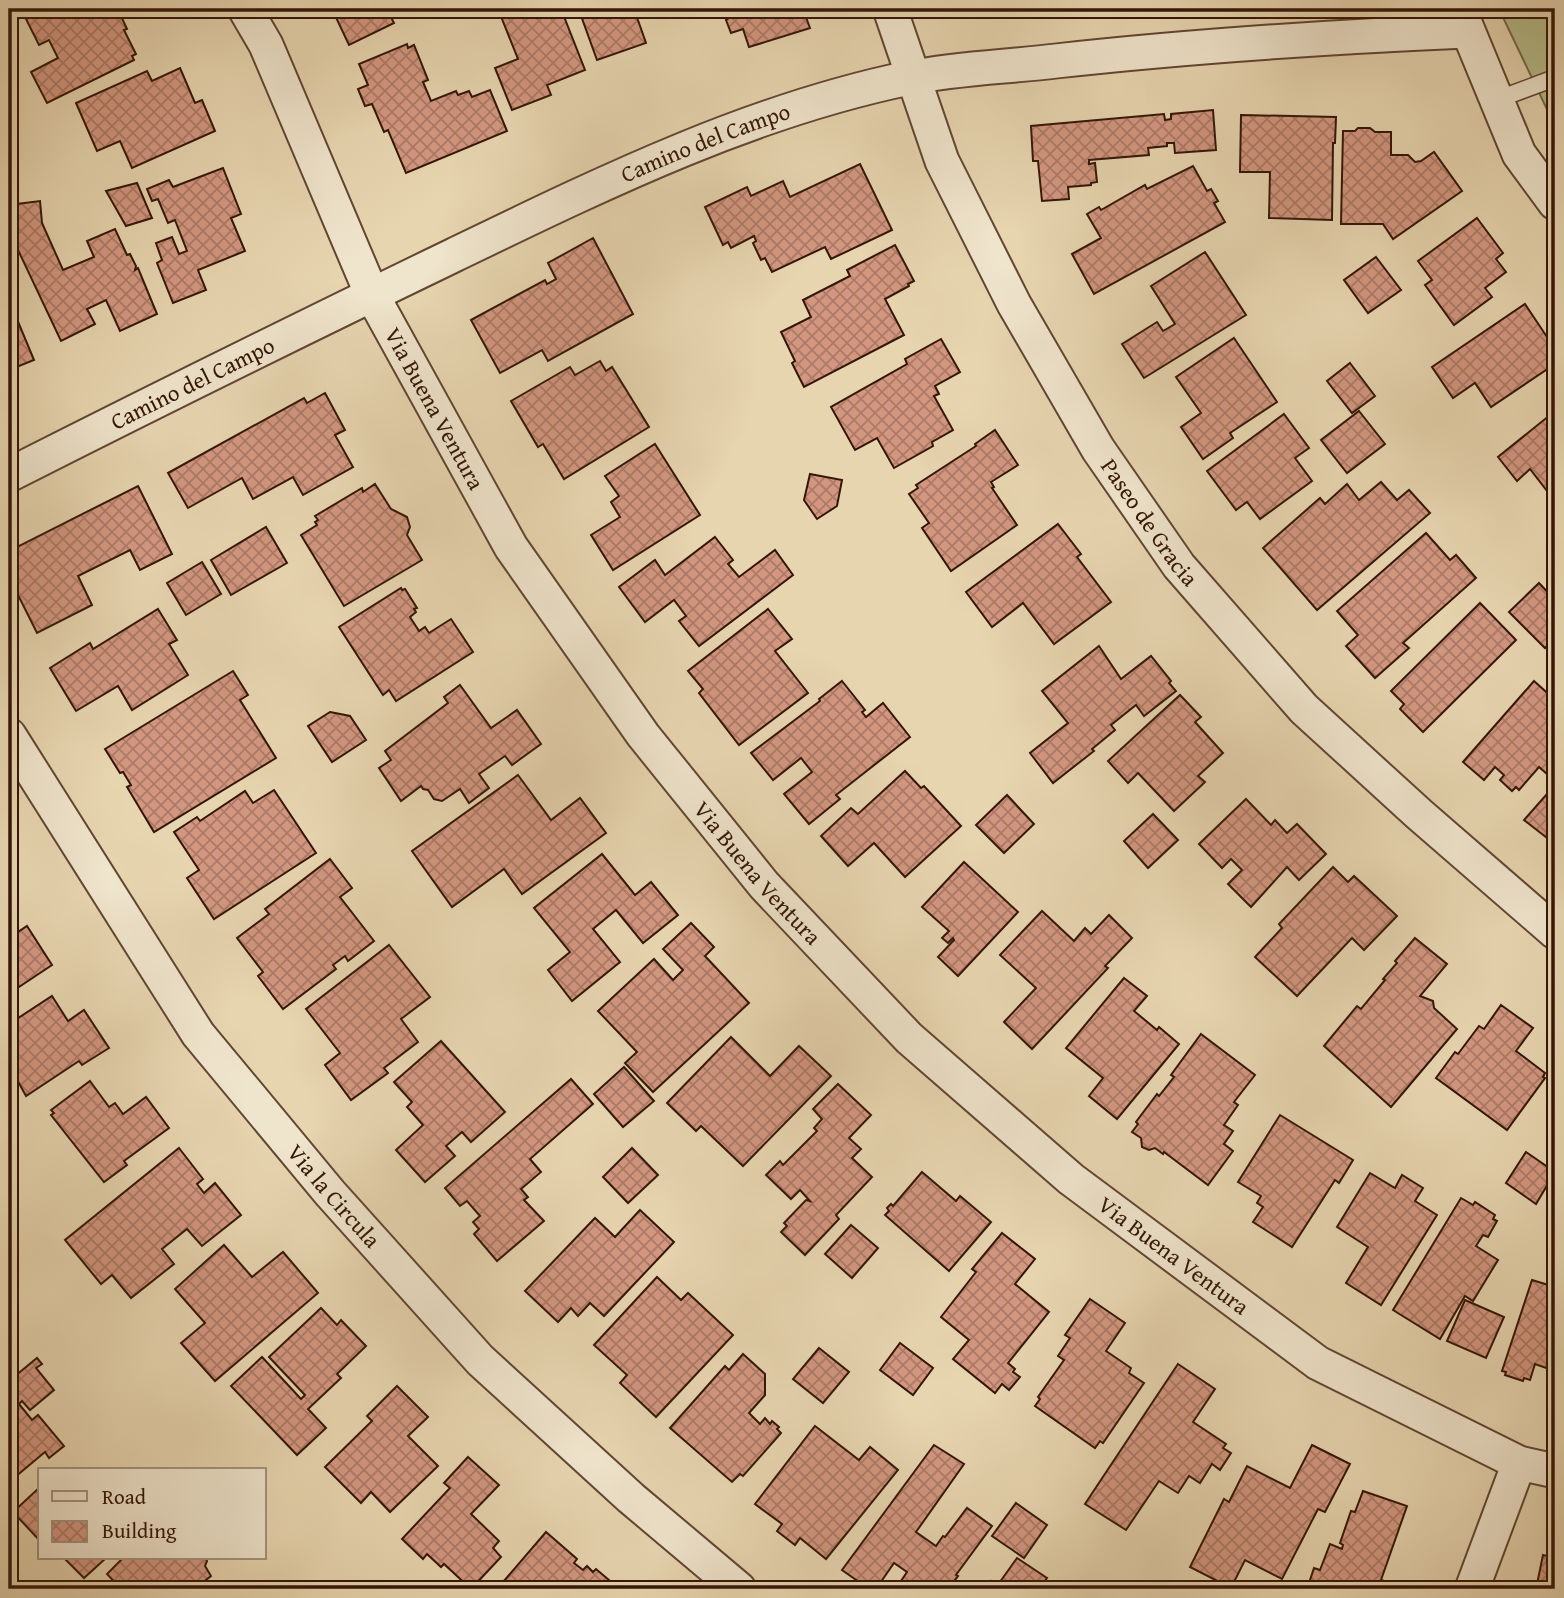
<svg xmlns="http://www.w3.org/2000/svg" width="1564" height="1598" viewBox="0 0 1564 1598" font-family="'Gentium Book Plus',serif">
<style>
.green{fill:#b6bd8b;stroke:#756a49;stroke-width:2}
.building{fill:url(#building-cross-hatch);stroke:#341607;stroke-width:2}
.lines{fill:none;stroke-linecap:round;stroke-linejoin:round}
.service-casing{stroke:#614631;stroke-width:19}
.minor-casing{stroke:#614631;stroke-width:37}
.service{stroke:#efe4cc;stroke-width:16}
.minor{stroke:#efe4cc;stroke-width:33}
.labels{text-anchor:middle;stroke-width:6;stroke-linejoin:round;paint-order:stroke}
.street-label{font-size:23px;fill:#341607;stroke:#efe4cc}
</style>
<defs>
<pattern id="building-cross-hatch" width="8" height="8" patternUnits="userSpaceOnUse" patternTransform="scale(1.75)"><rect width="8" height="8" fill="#d39780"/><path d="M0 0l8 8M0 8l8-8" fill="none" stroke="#ac7a67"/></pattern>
</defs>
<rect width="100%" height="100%" fill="#e7d5b0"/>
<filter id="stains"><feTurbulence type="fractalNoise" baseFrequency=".00286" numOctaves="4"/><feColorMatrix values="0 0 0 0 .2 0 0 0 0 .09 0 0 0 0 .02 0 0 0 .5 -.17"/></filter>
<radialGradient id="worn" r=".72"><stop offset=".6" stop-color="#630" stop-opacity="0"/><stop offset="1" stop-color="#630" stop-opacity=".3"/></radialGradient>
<!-- green -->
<polygon class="green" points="1499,9 1555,9 1555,126"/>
<!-- building -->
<g class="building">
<polygon points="9,9 35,9 9,24"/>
<polygon points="47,9 136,9 121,16 127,29 124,30 136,54 132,56 134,60 47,103 31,72 58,58 49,40 39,45 26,19"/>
<polygon points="332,9 387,9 394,23 349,45"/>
<polygon points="498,9 561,9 585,70 547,85 551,95 512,110 495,68 518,59"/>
<polygon points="581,9 634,9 646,43 597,60 580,13"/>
<polygon points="726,9 803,9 810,28 749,47 743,29 731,33 726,20 729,18"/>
<polygon points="407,44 408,48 414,45 428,80 423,82 431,101 456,91 458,95 469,91 472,97 490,90 507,131 406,173 388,130 384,132 372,104 365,106 358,89 368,85 359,64"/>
<polygon points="180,68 195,103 202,100 215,131 132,168 120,141 97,151 76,103 147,71 152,81"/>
<polygon points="1213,110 1216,150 1175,153 1174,143 1167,143 1167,146 1148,148 1149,155 1089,160 1089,164 1095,163 1097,182 1091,183 1091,185 1068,187 1069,199 1042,201 1038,161 1033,161 1031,126 1164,114 1165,120 1171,119 1171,114"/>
<polygon points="1241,115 1336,117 1335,143 1333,143 1332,220 1269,218 1270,172 1240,172"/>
<polygon points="1358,128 1370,128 1375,132 1391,132 1391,155 1408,155 1415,162 1421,161 1434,152 1462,191 1393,239 1383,224 1341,224 1343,131 1355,131"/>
<polygon points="860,164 892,230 831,259 825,247 772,272 765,258 761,260 753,243 756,241 754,236 731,248 728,242 723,245 705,207 747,187 751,196 783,181 790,197"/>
<polygon points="1193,166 1207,191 1211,189 1218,201 1214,203 1225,222 1094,294 1072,254 1101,238 1087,214 1099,207 1101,210 1145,185 1147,189"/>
<polygon points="223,168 241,214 231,218 245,251 198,270 206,290 173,303 157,263 162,260 156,243 172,237 179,254 187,251 175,220 168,223 158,199 152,201 147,189 169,180 173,187"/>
<polygon points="137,183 152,218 126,226 106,191"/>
<polygon points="40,201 42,223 63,270 94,257 87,241 115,229 127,255 130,254 136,266 135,270 138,268 157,314 120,331 106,300 87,309 95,324 61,341 10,233 9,205"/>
<polygon points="1477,218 1503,253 1496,259 1506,272 1485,288 1492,297 1454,325 1425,285 1432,280 1418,261"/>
<polygon points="593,238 633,314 548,361 542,350 500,373 471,320 545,280 547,284 556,279 548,263"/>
<polygon points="895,245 914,281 908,284 909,286 885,299 904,335 804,387 792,363 795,361 781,332 811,317 803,300 850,276 847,270"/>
<polygon points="1205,252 1246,315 1144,378 1122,344 1157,322 1163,331 1175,324 1151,286"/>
<polygon points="1376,257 1401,290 1368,313 1344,280"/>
<polygon points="9,300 34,360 9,370"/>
<polygon points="1525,304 1555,349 1555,364 1491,407 1475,383 1453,398 1432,367"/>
<polygon points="1234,338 1277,402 1230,433 1233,438 1203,459 1181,427 1201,413 1176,377"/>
<polygon points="941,339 960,372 935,386 939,394 934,396 953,430 932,442 933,446 894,468 877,438 855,450 831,407 907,364 905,359"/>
<polygon points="600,361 606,371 612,367 649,427 564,479 543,444 538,447 511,401 570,367 575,375"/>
<polygon points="1350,363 1375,396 1352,413 1327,381"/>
<polygon points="325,393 345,430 335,435 353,467 303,495 293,477 253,499 242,478 188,508 168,473 304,398 307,403"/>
<polygon points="1359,411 1385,444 1347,473 1321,440"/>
<polygon points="1555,411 1555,499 1554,500 1530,469 1517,481 1498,457"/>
<polygon points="1284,414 1309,448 1295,458 1312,481 1260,519 1247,502 1236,510 1207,471"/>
<polygon points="995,430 1018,465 991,482 994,487 992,488 1017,525 951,571 922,528 929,523 909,494 918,488 916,485 976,446 975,444"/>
<polygon points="655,444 700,515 613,570 591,535 620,517 611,502 619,496 605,476"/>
<polygon points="810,474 842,480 837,506 817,519 804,500"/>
<polygon points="1381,482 1397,500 1409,490 1430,513 1317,610 1263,548 1320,498 1325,504 1347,484 1359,500"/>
<polygon points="375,484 391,509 407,517 410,527 407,535 422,560 344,606 301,535 317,525 315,522 318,520 315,516 362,488 363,492"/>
<polygon points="138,486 172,554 140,570 130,550 78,576 92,605 37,633 9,577 9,551"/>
<polygon points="1058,524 1081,554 1077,557 1111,602 1054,644 1023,603 992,627 966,592"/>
<polygon points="266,527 287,563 231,595 211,560"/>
<polygon points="1426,533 1450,560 1456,555 1476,578 1403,643 1409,648 1375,678 1346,646 1358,635 1337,611"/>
<polygon points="715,537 733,560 728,564 739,577 775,550 793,575 699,646 679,621 686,616 674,600 645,622 619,587 655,560 665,575"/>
<polygon points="202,562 221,594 186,615 167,583"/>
<polygon points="1539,583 1555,600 1555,639 1545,648 1509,612"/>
<polygon points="401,588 402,590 405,589 417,608 414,609 416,612 410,617 419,631 425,627 429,633 451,619 473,652 396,701 389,690 383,695 339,627"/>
<polygon points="1480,603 1516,640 1423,732 1400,709 1404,704 1391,691"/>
<polygon points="158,609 177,640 169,644 188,675 132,710 118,686 76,711 50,668 90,643 93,649"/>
<polygon points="768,609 792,639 775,651 808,693 739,745 699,693 703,689 688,671"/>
<polygon points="1099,646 1121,679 1151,656 1171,681 1169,683 1176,691 1144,716 1136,705 1111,725 1115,730 1092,749 1094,751 1053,783 1030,753 1068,723 1042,691"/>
<polygon points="233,671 248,695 240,700 276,758 154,832 127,787 131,785 123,772 120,773 105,749"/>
<polygon points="842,681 865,710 862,712 866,717 883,703 910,737 836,795 840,799 809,824 784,794 812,772 801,758 773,780 751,753 820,701 819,699"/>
<polygon points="1534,681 1553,698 1555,696 1555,764 1547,774 1539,767 1519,790 1516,787 1512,791 1500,780 1504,775 1495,767 1484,780 1463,762"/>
<polygon points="460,685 491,728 517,710 541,744 512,765 505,756 479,774 489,788 469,803 460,789 442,801 434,799 428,790 423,789 421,786 401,801 379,768 391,760 385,751 448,703 444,697"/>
<polygon points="1180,695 1201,717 1195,722 1223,753 1198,776 1205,782 1174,811 1138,773 1128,783 1108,761"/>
<polygon points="330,712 350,716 366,740 332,762 308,726"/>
<polygon points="905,771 921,788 924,786 961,826 905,877 874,843 848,866 821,836 851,808 858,814"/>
<polygon points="518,775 551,820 580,798 606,833 522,894 504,869 452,907 412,851"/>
<polygon points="1555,785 1555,831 1554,830 1547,838 1524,820"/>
<polygon points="274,790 316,853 214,919 187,878 199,870 174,832 197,817 200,821 245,791 253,803"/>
<polygon points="1007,795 1034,824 1004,853 976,825"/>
<polygon points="1246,799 1271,825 1275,820 1287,833 1297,824 1326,854 1299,880 1287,867 1251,907 1228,884 1242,870 1231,859 1222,868 1199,844"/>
<polygon points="1153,814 1178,840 1148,868 1124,841"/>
<polygon points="602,854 635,895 651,882 678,915 643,943 616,910 593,929 620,962 572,1001 548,970 570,952 534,908"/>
<polygon points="330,859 352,888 340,897 374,941 348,961 345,956 333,965 336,969 283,1009 258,976 263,972 237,938 269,914 265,909"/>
<polygon points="964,862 1018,912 958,976 938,957 954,940 953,938 948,943 942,938 949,931 922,907"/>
<polygon points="1333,867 1348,882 1354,876 1397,916 1364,950 1352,938 1297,996 1255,957 1282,928 1279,924"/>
<polygon points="1042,911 1074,941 1085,928 1091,934 1109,915 1132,938 1105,966 1108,968 1032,1049 1004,1022 1036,988 1000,955"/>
<polygon points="691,923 714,947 705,956 749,1003 653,1092 625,1063 637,1052 598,1011 654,959 673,980 683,970 663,949"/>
<polygon points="27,926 52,965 10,993 9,938"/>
<polygon points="1415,938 1447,964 1420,996 1433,1001 1434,1008 1457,1029 1391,1107 1324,1046 1357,1006 1361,1009 1385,980 1383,979 1397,963 1395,961"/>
<polygon points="389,945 430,997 401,1019 418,1042 384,1068 388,1073 351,1100 325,1065 340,1053 306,1009"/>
<polygon points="1124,978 1147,996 1134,1011 1157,1030 1159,1027 1179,1044 1117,1119 1089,1096 1103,1078 1066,1048"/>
<polygon points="52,996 68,1021 84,1010 109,1048 82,1065 79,1061 26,1096 9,1065 9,1024"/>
<polygon points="1501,1005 1533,1028 1516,1051 1545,1073 1543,1077 1545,1078 1507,1130 1436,1078 1455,1052 1458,1054 1479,1026 1484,1029"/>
<polygon points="1201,1034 1255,1075 1234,1102 1238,1105 1224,1125 1233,1131 1224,1144 1233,1151 1208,1185 1164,1152 1163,1154 1155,1148 1149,1150 1142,1147 1141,1138 1132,1132 1138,1124 1136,1122 1157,1094 1159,1096 1174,1077 1171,1075"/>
<polygon points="731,1037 770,1076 799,1046 831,1076 743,1166 701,1126 696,1131 667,1103"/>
<polygon points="441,1041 505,1112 471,1142 462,1132 446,1146 455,1156 425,1182 396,1150 423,1125 407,1107 412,1102 394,1082"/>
<polygon points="624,1067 654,1101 623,1127 594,1094"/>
<polygon points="571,1079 593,1104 530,1159 541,1172 521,1189 528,1197 524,1200 544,1221 497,1261 474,1234 479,1229 473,1222 480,1216 467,1201 460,1206 445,1188"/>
<polygon points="90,1081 109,1107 115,1103 123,1114 146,1097 169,1128 124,1161 127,1165 104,1182 51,1115 54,1113 51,1110"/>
<polygon points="838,1084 871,1115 849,1138 861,1149 852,1158 872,1177 836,1215 839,1219 805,1255 781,1232 787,1226 784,1223 806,1200 810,1201 800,1190 791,1199 766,1175 780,1161 783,1165 817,1131 814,1128 822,1119 813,1109"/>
<polygon points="1280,1115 1353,1160 1339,1183 1335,1180 1292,1247 1253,1222 1263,1207 1257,1203 1261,1196 1238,1182"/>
<polygon points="179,1148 203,1179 197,1184 204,1193 215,1183 241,1215 202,1246 187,1229 162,1249 174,1264 131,1298 112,1275 101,1284 65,1240"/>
<polygon points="632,1148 658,1175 628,1203 603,1177"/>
<polygon points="1526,1152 1555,1172 1536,1204 1506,1183"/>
<polygon points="922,1172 956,1201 960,1196 991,1222 949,1271 885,1215 889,1211 887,1208 891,1204 893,1206"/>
<polygon points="1370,1173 1395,1188 1402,1175 1423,1188 1415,1201 1437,1215 1381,1305 1346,1283 1368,1247 1337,1227"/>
<polygon points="1461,1198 1473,1205 1475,1202 1495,1215 1493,1219 1497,1221 1488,1237 1483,1235 1476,1246 1498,1260 1473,1301 1465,1296 1440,1339 1393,1310"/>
<polygon points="640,1210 674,1242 604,1316 590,1303 578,1316 571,1308 558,1322 525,1291 595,1218 615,1237"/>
<polygon points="851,1225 878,1248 852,1278 825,1254"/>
<polygon points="1002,1233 1035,1259 1015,1284 1049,1312 1008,1363 1015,1369 1013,1372 1020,1377 1009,1390 1002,1384 995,1393 953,1359 969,1340 941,1317 976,1272 972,1269"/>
<polygon points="224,1245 252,1277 283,1252 318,1293 215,1381 181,1343 205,1323 175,1289"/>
<polygon points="657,1277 681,1300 688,1293 733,1335 656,1417 620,1383 627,1375 594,1345"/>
<polygon points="1532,1280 1555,1287 1555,1371 1535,1364 1530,1380 1524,1378 1523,1381 1505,1375 1506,1372 1502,1371"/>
<polygon points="1090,1299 1125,1323 1106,1351 1131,1368 1129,1373 1144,1383 1103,1443 1100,1441 1095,1448 1035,1406 1040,1399 1038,1397 1064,1360 1058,1356 1070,1338 1065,1335"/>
<polygon points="1465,1300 1504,1317 1486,1358 1447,1341"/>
<polygon points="321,1308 337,1325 341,1320 366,1346 337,1374 341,1378 308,1409 326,1428 297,1455 231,1386 262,1357 301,1399 305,1395 269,1357"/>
<polygon points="900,1343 933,1368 913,1395 880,1370"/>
<polygon points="819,1348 849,1372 823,1403 793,1379"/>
<polygon points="743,1354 765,1374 765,1395 749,1413 760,1424 765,1418 770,1424 772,1421 779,1427 777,1429 781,1433 743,1476 740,1474 732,1482 670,1428 725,1366 729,1370"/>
<polygon points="37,1358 42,1364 36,1368 54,1390 30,1410 22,1401 19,1404 32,1420 38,1415 64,1446 49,1458 45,1452 9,1482 9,1390 12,1390 9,1381"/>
<polygon points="1178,1364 1215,1389 1193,1422 1226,1444 1223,1448 1231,1453 1220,1470 1212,1464 1200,1483 1189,1476 1178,1493 1159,1481 1126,1530 1085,1504"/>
<polygon points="397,1386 428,1417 408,1436 438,1466 390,1512 371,1492 361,1503 325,1467 372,1421 367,1416"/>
<polygon points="815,1426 859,1460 870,1447 898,1470 826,1559 800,1538 795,1545 777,1531 782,1524 755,1504"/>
<polygon points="934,1445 964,1464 916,1532 936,1546 943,1536 945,1537 967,1508 992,1526 956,1575 958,1576 949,1588 907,1589 899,1584 907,1572 894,1563 876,1589 869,1589 842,1570"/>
<polygon points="1312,1445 1350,1464 1325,1512 1318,1509 1282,1579 1245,1560 1231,1588 1190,1567 1224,1499 1229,1502 1247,1466 1290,1488"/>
<polygon points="468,1457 499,1485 471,1514 499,1541 493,1548 501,1557 471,1589 444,1564 441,1567 427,1554 423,1559 402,1539 450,1488 444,1483"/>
<polygon points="40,1487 40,1541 13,1512"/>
<polygon points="1363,1491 1407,1506 1381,1580 1397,1585 1396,1589 1307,1589 1314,1568 1320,1570 1330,1544 1342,1549 1343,1545 1340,1543 1351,1511 1355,1512"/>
<polygon points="1016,1503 1047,1525 1024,1558 992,1536"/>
<polygon points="546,1532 577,1559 574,1563 583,1570 587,1566 593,1572 596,1569 609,1580 606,1583 611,1587 609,1589 497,1589"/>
<polygon points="1543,1555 1555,1558 1555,1589 1536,1589"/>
<polygon points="64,1558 106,1558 84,1578"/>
<polygon points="123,1558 205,1558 207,1561 205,1566 211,1576 206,1580 213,1589 121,1589 107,1574"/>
<polygon points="1017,1558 1047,1578 1039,1589 985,1589 991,1581 997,1586"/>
</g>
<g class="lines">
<!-- service casing -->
<g class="service-casing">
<polyline id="service" points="1496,100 1555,78"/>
</g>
<!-- minor casing -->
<g class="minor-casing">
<g id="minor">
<path id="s1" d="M245 9 266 45 372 295 511 547 643 735 764 885 909 1038 1071 1179 1318 1363 1519 1463 1555 1471"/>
<path id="s2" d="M890 9 942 161 1014 304 1098 449 1179 566 1304 709 1419 814 1555 932"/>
<polyline points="1460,11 1519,154 1555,203"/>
<path id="s3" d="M9 475C157 400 305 327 454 255 601 184 749 111 909 78 957 68 1007 67 1056 61 1192 46 1329 37 1466 31"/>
<path id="s4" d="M9 735 198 1034 330 1193 480 1360 631 1498 739 1589"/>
<polyline points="1472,1589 1519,1463"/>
</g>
</g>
<!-- service -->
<use href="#service" class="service"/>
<!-- minor -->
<use href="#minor" class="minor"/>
</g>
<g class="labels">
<!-- street labels -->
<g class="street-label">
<text dy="8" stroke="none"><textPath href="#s3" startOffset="772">Camino del Campo</textPath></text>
<text dy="8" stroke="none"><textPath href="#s3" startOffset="205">Camino del Campo</textPath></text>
<text dy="8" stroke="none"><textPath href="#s1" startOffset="443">Via Buena Ventura</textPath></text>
<text dy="8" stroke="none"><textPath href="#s2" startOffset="578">Paseo de Gracia</textPath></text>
<text dy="8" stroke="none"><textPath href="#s1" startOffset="1010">Via Buena Ventura</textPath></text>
<text dy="8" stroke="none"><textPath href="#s4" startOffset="565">Via la Circula</textPath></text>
<text dy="8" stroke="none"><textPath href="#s1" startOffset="1577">Via Buena Ventura</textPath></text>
</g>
</g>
<!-- margin -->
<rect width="1564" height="1598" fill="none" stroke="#e7d5b0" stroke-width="35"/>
<rect x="10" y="10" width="1543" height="1577" fill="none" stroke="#341607" stroke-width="3.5"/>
<rect x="18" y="18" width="1529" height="1563" fill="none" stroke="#341607" stroke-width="2"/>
<!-- legend -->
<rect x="38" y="1468" width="228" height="91" fill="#efe4cc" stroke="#a4927d" stroke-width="2"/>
<rect x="52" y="1491" width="35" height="10" fill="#efe4cc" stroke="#a4927d" stroke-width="2"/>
<text x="102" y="1504" font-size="21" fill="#341607">Road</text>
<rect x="52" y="1521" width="35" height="21" fill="url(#building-cross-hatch)" stroke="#a4927d" stroke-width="2"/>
<text x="102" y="1538" font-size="21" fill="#341607">Building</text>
<rect width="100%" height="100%" filter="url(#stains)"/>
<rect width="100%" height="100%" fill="url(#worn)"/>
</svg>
